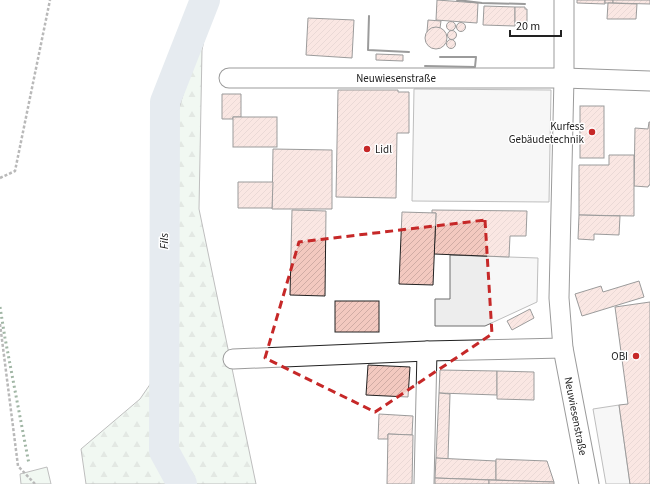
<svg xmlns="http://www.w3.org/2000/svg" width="650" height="484" viewBox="0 0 650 484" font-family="'Source Sans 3',sans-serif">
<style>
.grass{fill:#e0efe3;stroke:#6f6f6f}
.forest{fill:url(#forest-firs);stroke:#6f6f6f}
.parking{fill:#ededed;stroke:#6f6f6f}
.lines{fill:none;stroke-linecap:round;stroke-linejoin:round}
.river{stroke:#c7d3dd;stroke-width:30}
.building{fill:url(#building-hatch);stroke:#222}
.minor-casing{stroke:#222;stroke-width:21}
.path{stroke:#646464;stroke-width:2.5;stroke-dasharray:3 2;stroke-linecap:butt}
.minor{stroke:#fff;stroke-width:19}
.hedge{stroke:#2f5e38;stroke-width:3;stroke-dasharray:2 3;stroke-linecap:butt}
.wall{stroke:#222;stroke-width:2}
.marked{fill:none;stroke:#c62828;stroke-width:3;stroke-dasharray:8 5;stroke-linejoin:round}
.poi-dot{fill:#c62828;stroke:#fff;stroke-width:1.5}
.labels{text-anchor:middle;stroke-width:3;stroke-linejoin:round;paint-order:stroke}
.street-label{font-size:11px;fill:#222;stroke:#fff}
.poi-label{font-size:11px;fill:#222;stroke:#fff;text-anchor:end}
.water-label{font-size:12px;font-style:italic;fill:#222;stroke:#fff}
</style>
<defs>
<pattern id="forest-firs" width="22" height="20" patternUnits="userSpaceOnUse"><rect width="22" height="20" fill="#e0efe3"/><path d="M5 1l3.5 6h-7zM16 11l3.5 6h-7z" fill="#c0cdc2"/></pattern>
<pattern id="building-hatch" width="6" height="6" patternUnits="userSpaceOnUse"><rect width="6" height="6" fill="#f3c9c0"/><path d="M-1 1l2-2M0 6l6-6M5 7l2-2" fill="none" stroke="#d0aca5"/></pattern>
</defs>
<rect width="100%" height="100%" fill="#fff"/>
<!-- grass -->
<polygon class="grass" points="47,467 51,484 21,484 20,474"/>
<!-- forest -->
<polygon class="forest" points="211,0 212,0 202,50 199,209 256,484 86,484 81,449 140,399 177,345 158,179"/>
<!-- parking -->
<g class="parking">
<polygon points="414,89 551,90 549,202 412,201"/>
<polygon points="450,255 538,258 537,302 485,326 435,326 435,299 450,299"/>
<polygon points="619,405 630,484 606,484 593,409"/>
</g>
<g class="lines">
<!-- river -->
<polyline class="river" points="182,484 164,451 165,102 205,0"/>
</g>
<!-- building -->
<g class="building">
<polygon points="437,0 478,3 477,23 436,20"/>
<polygon points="577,0 605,0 605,4 577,3"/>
<rect x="605" y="0" width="8" height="3"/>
<polygon points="613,0 650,0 650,4 613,3"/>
<polygon points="608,3 637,4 636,19 607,19"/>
<polygon points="484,6 515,7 515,26 483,25"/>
<polygon points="515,7 525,7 525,9 527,9 527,24 515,24"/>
<polygon points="308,18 354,20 352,58 306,55"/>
<polygon points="428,20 441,21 440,28 433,28 427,32"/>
<circle cx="451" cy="26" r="4.5"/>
<circle cx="461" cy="27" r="4.5"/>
<circle cx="436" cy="38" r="11"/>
<circle cx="452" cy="35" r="4.5"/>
<circle cx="451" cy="44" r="4.5"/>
<polygon points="376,54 403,55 403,61 376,60"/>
<polygon points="338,90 398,90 398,92 409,92 409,133 397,133 396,198 336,197"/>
<polygon points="222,94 241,94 241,117 233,117 233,119 222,119"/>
<rect x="580" y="106" width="24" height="52"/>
<rect x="233" y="117" width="44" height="30"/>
<polygon points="649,122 650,122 650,185 649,185 648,187 634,186 635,128 648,129"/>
<polygon points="273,149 332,150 332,209 272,209"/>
<polygon points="609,155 634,155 634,216 579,215 579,165 609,165"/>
<polygon points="238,182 273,182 272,208 238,208"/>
<polygon points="292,210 326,211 325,296 290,295"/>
<polygon points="432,210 527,211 526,236 510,236 509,257 434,254 436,213 432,213"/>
<polygon points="402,212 436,213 433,285 399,284"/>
<polygon points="579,215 620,216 619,235 594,234 594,240 578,239"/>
<polygon points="639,281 644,297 582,316 575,294 601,286 603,292"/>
<rect x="335" y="301" width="44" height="31"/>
<polygon points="650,302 650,484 630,484 619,405 628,404 615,307"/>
<polygon points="530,309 534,318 512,330 507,321"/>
<polygon points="368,365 410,367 408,397 366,395"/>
<polygon points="440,370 497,371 497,395 439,393"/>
<polygon points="497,371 534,372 534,400 497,399"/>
<polygon points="439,393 450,394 448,459 436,458"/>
<polygon points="379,414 413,416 412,435 388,434 388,439 378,439"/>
<polygon points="388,434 413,435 412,484 387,484"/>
<polygon points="436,458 496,461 496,480 435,478"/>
<polygon points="496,459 547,461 554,482 496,480"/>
<polygon points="435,478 489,480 489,484 435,484"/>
<polygon points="489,480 554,482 554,484 489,484"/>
</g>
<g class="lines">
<!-- minor casing -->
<g class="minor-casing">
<g id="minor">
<polyline points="564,0 564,78 559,298 563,348 589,484"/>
<polyline points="229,78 564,78 650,81"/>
<polyline points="233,359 427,351 563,348"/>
<polyline points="424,484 427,351"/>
</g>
</g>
<!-- path -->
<g class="path">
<polyline points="0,178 15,171 50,0"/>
<polyline points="0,324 18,466 35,484"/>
</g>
<!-- minor -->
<use href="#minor" class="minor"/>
<!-- hedge -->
<polyline class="hedge" points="0,307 5,338 29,464"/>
<!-- wall -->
<g class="wall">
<polyline points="457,0 482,3 525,4"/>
<polyline points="369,16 368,50 409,52"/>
<polyline points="425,66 475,67 476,57 440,57"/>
</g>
</g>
<!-- marked area -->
<path d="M0 0H650V484H0ZM485 220 492 334 375 412 265 358 299 242Z" fill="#fff" fill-opacity=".55" fill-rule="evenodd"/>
<path class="marked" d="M485 220 492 334 375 412 265 358 299 242Z"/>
<!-- markers -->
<g class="poi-dot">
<circle cx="592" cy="132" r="4"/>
<circle cx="367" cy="149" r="4"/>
<circle cx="636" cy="356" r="4"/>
</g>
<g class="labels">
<!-- street labels -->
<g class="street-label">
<text x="396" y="82">Neuwiesenstraße</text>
<text transform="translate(576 416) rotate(79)" y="4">Neuwiesenstraße</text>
</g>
<!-- poi labels -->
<g class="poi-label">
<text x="584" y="130">Kurfess<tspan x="584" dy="13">Gebäudetechnik</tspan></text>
<text x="375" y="153" text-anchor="start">Lidl</text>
<text x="628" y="360">OBI</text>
</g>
<!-- water labels -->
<g class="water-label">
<text transform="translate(164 241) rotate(-90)" y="4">Fils</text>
</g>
</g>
<!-- scale -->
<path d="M510 30v6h51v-6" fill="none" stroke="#222222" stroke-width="2"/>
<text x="516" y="30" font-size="12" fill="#222222" stroke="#ffffff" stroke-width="3" paint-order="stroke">20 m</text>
</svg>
